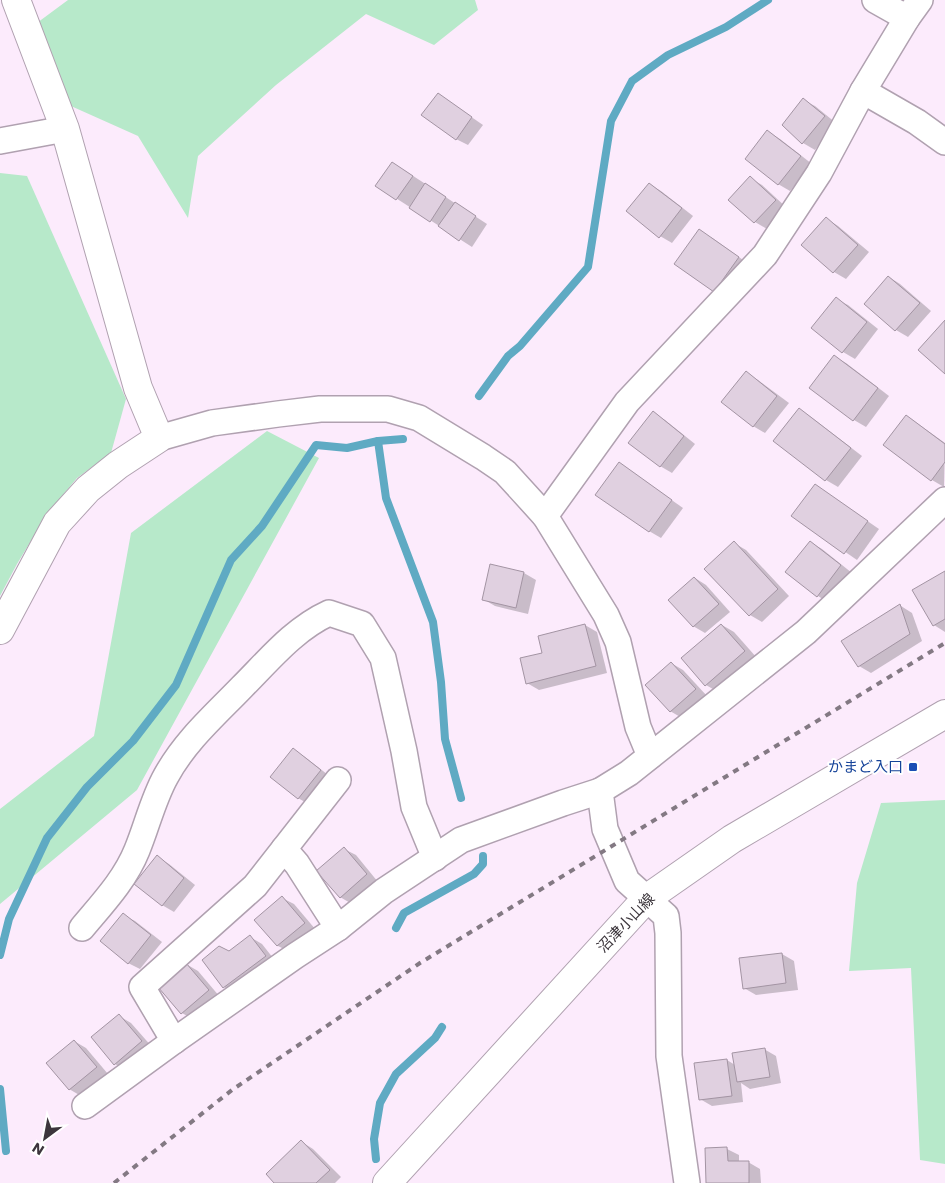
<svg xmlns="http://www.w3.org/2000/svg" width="945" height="1183" viewBox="0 0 945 1183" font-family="Poppins,'Noto Sans JP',sans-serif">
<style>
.green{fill:#b7e9ca}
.shadow{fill:#0003}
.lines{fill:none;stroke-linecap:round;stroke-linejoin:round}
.stream{stroke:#5faac3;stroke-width:8}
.building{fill:#e0d0e0;stroke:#a394a3}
.street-casing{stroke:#b0a1b0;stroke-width:28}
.secondary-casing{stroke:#b0a1b0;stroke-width:30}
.street{stroke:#fff;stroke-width:25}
.secondary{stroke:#fff;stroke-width:28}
.rail{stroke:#837983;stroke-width:4;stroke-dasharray:6 6;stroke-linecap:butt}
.transit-dot{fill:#1a4fb4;stroke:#fff;stroke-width:2}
.labels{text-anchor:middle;stroke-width:4;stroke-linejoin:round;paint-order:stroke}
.transit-label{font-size:15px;fill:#164399;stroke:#fff;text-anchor:end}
.street-label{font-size:15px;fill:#3c363c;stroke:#fff}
</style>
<rect width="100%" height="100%" fill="#fcebfc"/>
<!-- green -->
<g class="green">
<polygon points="68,0 475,0 478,10 434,45 366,14 276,85 198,156 188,218 138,136 53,98 22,34"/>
<polygon points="0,173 27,176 126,399 111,453 77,478 47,514 17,564 0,596"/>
<polygon points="267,431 319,458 137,790 0,904 0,809 94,736 131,533"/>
<polygon points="945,800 945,1164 920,1160 911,968 849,971 857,883 881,803"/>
</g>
<!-- shadow -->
<g class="shadow">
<polygon points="438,94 483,125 468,145 456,139"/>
<polygon points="803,100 815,106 836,123 815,150 803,143 783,125"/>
<polygon points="768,132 780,139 812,164 790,191 778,184"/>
<polygon points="404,170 487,224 472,247 377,186"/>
<polygon points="750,178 762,185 787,208 767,229 755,222 730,200"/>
<polygon points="649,184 661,191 693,216 672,243 660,236"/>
<polygon points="827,219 838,226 869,252 846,279 834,272"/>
<polygon points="711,237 750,265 715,291"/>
<polygon points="889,277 900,284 931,311 908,337 896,330 865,304"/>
<polygon points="836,299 848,305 878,329 855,359 843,352 813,328"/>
<polygon points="834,357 846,363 889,396 866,427 854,420"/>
<polygon points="746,373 758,380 789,403 765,433 753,426"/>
<polygon points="799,410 811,417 862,456 838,487 826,480 775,441"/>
<polygon points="653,413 665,420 695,444 672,473 660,466"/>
<polygon points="907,416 945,443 944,487 932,480 885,445"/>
<polygon points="619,463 683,508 661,538 649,531"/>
<polygon points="815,485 879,529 857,560 793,516"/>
<polygon points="810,542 822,549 852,573 829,603 818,596"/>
<polygon points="734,543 746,550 789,596 762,622 750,615 706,569"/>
<polygon points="524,573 536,580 528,614 495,606 483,599"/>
<polygon points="945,573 945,632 934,625"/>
<polygon points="695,578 706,585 730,612 705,633 693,626"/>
<polygon points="901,606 912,613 922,641 871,673 859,666"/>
<polygon points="585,625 597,632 607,673 539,690 527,683 544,654"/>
<polygon points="722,625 734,632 757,658 718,692 706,685"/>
<polygon points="671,663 683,670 707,696 682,718 670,711"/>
<polygon points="293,750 305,757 332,778 310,805 298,798"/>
<polygon points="344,849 356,855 378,882 352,904 340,897"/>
<polygon points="157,857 169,864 195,885 174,912 162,905"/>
<polygon points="282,898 294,904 316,930 290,952 278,946 256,920"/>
<polygon points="123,915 135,921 162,942 140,969 128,963"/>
<polygon points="250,937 262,944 277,963 236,994 224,987 229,953"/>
<polygon points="782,954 794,961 798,990 756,995 744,988"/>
<polygon points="186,964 198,971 220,997 194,1020 182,1013"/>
<polygon points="119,1016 131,1023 153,1048 127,1071 115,1064"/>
<polygon points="74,1041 86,1048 108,1074 81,1096 69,1089"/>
<polygon points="764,1049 776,1056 781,1083 750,1089 741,1083 743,1102 712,1106 700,1099 727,1060 735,1065"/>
<polygon points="302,1142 313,1149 341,1177 335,1183 276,1183"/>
<polygon points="727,1149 739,1155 739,1162 748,1162 760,1169 761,1183 707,1183"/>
</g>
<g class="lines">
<!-- stream -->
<g class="stream">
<polyline points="479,396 508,356 520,346 588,267 611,121 632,81 668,55 726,27 768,0"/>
<polyline points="378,441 386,498 433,622 441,682 445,739 461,798"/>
<polyline points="396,928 404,913 474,874 483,864 483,856"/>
<polyline points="0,955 9,919 47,838 87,787 133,741 176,685 231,560 262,526 316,445 347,448 378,441 403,439"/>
<polyline points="0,1089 6,1151"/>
<polyline points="376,1159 374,1139 380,1103 396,1074 435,1038 442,1027"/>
</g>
</g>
<!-- building -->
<g class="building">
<polygon points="438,93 472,117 456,140 421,115"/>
<polygon points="803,98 825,116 802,144 782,125"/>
<polygon points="767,130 801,156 778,185 745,159"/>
<polygon points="392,162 413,176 396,200 375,186"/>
<polygon points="750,176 776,200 754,223 728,200"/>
<polygon points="425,183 446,197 430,222 409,208"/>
<polygon points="649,183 682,208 659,238 626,211"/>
<polygon points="455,202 476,216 459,241 438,226"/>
<polygon points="826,217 858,245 833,273 801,245"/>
<polygon points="699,229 739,257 714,292 674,264"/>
<polygon points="888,276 920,303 895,331 864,304"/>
<polygon points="836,297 867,322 842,353 811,328"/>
<polygon points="945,320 945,374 918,350"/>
<polygon points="834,355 878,388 853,421 809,388"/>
<polygon points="746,371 777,396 753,427 721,402"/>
<polygon points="799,408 851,448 825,481 773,441"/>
<polygon points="653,411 684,436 660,467 628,443"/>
<polygon points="906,415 945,444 945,462 931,481 883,445"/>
<polygon points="619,462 672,500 649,532 595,495"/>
<polygon points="815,484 868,521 844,554 791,516"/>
<polygon points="734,541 778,589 749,616 704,569"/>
<polygon points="810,541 841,565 817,597 785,572"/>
<polygon points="490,564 524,572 516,608 482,600"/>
<polygon points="945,571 945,619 933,626 912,590"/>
<polygon points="694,577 719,604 693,627 668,600"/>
<polygon points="900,604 910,634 858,667 841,641"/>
<polygon points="585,624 596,666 526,684 520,658 542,653 538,636"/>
<polygon points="721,624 745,651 705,686 681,658"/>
<polygon points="671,662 696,689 670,712 645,685"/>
<polygon points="293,748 321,770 298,799 270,777"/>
<polygon points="344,847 367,874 340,898 316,871"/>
<polygon points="157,855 184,878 162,906 134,884"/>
<polygon points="282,896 305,923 277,946 254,920"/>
<polygon points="123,913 151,935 128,964 100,941"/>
<polygon points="250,935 266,956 223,988 202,960 219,946 229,951"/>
<polygon points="782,953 786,983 743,989 739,958"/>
<polygon points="186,963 209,990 181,1014 158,987"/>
<polygon points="119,1014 142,1041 114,1065 91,1037"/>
<polygon points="74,1040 97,1067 69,1090 46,1063"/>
<polygon points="765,1048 770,1077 737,1082 732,1053"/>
<polygon points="727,1059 732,1096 699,1100 694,1063"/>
<polygon points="301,1140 330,1170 316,1183 274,1183 266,1174"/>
<polygon points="727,1147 728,1161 749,1161 749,1183 706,1183 705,1148"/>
</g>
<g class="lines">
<!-- street casing -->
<g class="street-casing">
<g id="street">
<polyline points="875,0 907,18"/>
<polyline points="863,91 917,122 945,142"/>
<polyline points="0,141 65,129"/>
<polyline points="159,438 212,423 278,414 320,409 388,409 419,418 483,457 505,472 545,516 606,615 618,642 638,727 650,756"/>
<polyline points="545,516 627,402 765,255 819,173 863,91 907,18 920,0"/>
<polyline points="284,849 338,780"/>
<path d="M82 928C102 904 125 880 137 850 147 826 153 799 166 776 185 741 215 715 242 687 269 660 294 629 329 613L362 624 383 658 404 751 414 807 435 858"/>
<polyline points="174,1041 142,987 255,886 284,849 297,864 338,928"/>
<polyline points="85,1106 174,1041 295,956 338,928 384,891 461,840 563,803 600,791"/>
<polyline points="687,1183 669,1056 668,933 666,916 627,881 605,829 600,791 629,773 806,632 945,500"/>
</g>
</g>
<!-- secondary casing -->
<g class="secondary-casing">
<g id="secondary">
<polyline points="0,630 57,523 88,489 118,465 159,438 138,388 65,129 16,0"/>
<polyline points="387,1183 646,899 732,839 945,714"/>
</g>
</g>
<!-- street -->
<use href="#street" class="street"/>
<!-- secondary -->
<use href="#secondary" class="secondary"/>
<!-- rail -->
<polyline class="rail" points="114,1183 232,1090 420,963 945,643"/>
</g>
<!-- markers -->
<rect class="transit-dot" x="908" y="762" width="10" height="10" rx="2.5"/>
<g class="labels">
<!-- transit labels -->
<g class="transit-label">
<text x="903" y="772">かまど入口</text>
</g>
<!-- street labels -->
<g class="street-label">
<text transform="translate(626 923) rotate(-46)" y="5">沼津小山線</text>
</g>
</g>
<!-- north arrow -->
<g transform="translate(45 1138) rotate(212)" stroke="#ffffff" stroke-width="4" paint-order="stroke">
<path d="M0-4L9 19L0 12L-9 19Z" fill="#3c363c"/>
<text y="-8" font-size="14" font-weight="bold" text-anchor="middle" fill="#3c363c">N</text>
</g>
</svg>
